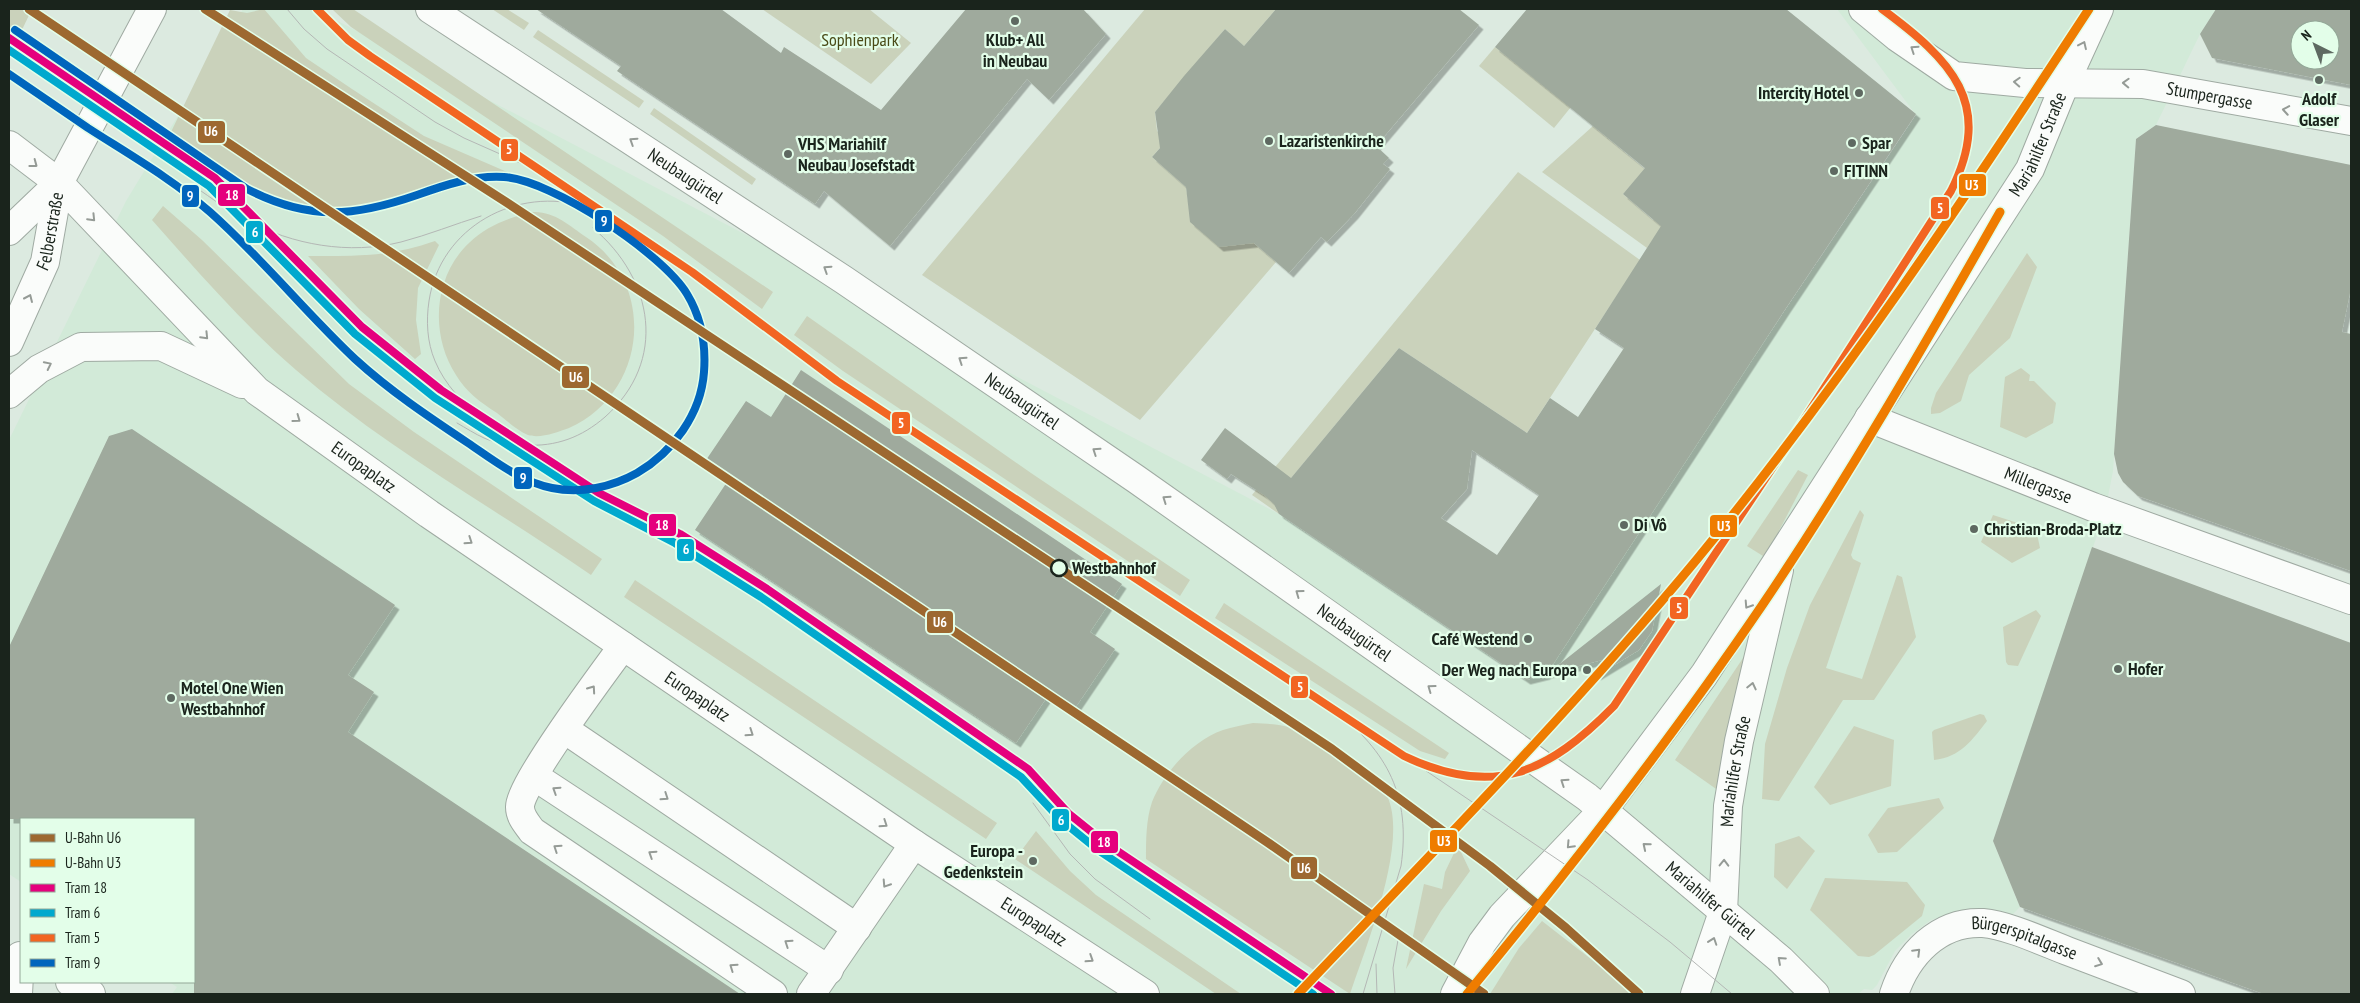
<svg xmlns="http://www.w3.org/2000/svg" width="2360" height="1003" viewBox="0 0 2360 1003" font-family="'PT Sans Narrow',sans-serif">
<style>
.built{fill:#d2ead8}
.green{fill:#cad2bb}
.building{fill:#9faa9d;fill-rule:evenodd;filter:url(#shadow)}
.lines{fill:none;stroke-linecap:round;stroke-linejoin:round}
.minor-casing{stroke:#9faaa2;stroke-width:30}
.major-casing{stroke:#9faaa2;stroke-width:30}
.minor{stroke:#fafcfa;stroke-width:28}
.major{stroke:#fafcfa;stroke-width:28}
.tram{stroke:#b4b7b5;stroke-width:1}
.tram-1-casing{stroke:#e3fee9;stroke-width:11}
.tram-2-casing{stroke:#e3fee9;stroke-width:11}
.tram-3-casing{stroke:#e3fee9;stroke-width:11}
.tram-4-casing{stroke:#e3fee9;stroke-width:11}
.tram-1{stroke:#e5007d;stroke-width:8}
.tram-2{stroke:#00a9ce;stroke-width:8}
.tram-3{stroke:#f26522;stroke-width:8}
.tram-4{stroke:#0065bd;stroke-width:8}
.metro-1-casing{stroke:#e3fee9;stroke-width:12}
.metro-2-casing{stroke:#e3fee9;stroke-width:12}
.metro-1{stroke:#9d6830;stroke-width:9}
.metro-2{stroke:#ef7c00;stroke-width:9}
.oneway{stroke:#959b96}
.poi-dot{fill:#5e6961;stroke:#e3fee9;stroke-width:2}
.stop-dot{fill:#e3fee9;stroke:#1a241c;stroke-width:2.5}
.labels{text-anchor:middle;stroke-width:4.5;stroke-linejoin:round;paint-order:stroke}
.park-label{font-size:18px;fill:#494a16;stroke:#e3fee9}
.poi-label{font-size:18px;font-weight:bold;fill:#1a241c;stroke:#e3fee9;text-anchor:start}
.street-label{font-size:18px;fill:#1a241c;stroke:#e3fee9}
.stop-label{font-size:18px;font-weight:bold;fill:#1a241c;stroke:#e3fee9;text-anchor:start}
.line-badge{stroke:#e3fee9;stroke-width:2}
.badge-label{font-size:14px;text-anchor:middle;font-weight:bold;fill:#fff}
</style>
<defs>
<filter id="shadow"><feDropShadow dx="4.5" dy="4.5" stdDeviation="0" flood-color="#0004"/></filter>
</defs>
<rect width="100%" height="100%" fill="#dceae0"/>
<!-- built -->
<polygon class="built" points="243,9 315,9 1279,514 1526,680 1741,376 1916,115 1837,9 2216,9 2200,34 2156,125 2136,139 2113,471 2105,512 1993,841 2020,907 2012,915 1981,910 1955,912 1931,920 1912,934 1895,951 1877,985 1872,990 1864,989 1858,994 172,994 177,987 169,982 194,982 194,819 21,819 21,882 9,874 9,440 126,201"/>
<!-- green -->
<g class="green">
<polygon points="9,9 32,9 20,34 9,27"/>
<polygon points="264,9 306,58 352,89 424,136 512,174 476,176 352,209 317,207 264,195 170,134 230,10 247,13"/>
<polygon points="332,9 353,9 773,292 762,309 663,236 351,27"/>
<polygon points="492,9 507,9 529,23 524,30"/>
<polygon points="762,9 869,9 911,43 871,84"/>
<polygon points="1145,9 1276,9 1244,46 1225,29 1155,112 1157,131 1167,140 1152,157 1186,187 1191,222 1254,243 1276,262 1140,420 922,275"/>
<polygon points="538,30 644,101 639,108 533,37"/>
<polygon points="1495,47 1571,107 1554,128 1479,66"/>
<polygon points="654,108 756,179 752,185 650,114"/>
<polygon points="1593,126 1645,169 1623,194 1653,220 1676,194 1681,198 1647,248 1542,172"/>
<polygon points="1518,172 1640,260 1527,433 1399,348 1282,489 1277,498 1279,514 1252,495"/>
<path d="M163 206 202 240 349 384 414 432 602 559 591 575C493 507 387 449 296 370 244 325 198 272 152 220Z"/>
<path d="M533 212C554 211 570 226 586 237 658 285 647 393 569 428 558 432 540 439 528 435 518 431 506 420 497 413 480 402 466 392 456 375 430 335 433 277 469 243 486 226 510 217 533 212Z"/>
<path d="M435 241 439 245 418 288 416 320 421 354 415 359 359 309 308 256C356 256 390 257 435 241Z"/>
<polygon points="2027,253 2037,267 2010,338 1969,375 1961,401 1940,413 1931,414 1931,408 1936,393"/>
<polygon points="807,316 1031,473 1190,580 1180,596 843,371 794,335"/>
<polygon points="2021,368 2030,375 2029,381 2034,381 2056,403 2053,423 2026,438 2000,427 2005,377"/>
<polygon points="1798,470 1808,475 1768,552 1763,556 1747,546"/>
<polygon points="1860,510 1864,515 1851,555 1853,559 1861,563 1826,668 1862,679 1897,575 1902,577 1916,637 1874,700 1843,700 1779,801 1762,799 1765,744 1787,668 1810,605"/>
<polygon points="1993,515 2036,529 2040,548 2012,563 1981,542"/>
<polygon points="635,580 997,823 986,839 624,597"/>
<polygon points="1224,603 1449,753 1445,759 1420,751 1215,618"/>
<polygon points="2036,610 2041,616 2018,666 2008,665 2006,662 2003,627"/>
<polygon points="1749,649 1719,791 1675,760"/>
<path d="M1980 714 1984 715 1987 721C1972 740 1961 757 1934 760L1932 732 1934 730Z"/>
<path d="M1253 723C1293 724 1311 732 1344 754 1360 766 1375 775 1385 792 1412 836 1365 948 1350 994L1146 859C1146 840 1146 820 1152 802 1164 772 1192 741 1223 730 1232 727 1243 725 1253 723Z"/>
<polygon points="1854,726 1894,740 1891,786 1830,805 1814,787"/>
<polygon points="1939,798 1944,808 1897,852 1878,853 1868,835 1888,808"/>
<polygon points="1036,831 1070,871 1096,895 1241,994 1216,994 1015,859"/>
<polygon points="1799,836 1815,851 1787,889 1774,877 1775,844"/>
<polygon points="1460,850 1470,871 1441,911 1406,969 1424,884 1442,889 1445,872 1455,851"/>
<polygon points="1825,878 1907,882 1925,905 1922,916 1874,955 1869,957 1858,956 1810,910"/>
<polygon points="1542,921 1636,994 1490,994 1519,948"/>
</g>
<!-- building -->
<g class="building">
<polygon points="536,9 721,9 781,53 784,47 881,110 966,9 1083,9 1106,34 1049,100 1027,79 890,246 824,191 815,204 617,71 621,66"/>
<polygon points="1276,9 1459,9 1479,25 1376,146 1389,158 1383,164 1390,169 1354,214 1327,242 1321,237 1289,273 1254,243 1219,247 1190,222 1186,187 1152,157 1160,148 1155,112 1184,76 1225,29 1244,46"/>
<path d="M1527 9H1786L1916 114 1786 308 1546 675 1526 680 1279 514 1274 504 1264 495 1231 474 1227 479 1201 460 1225 428 1291 478 1399 348 1527 433 1550 398 1578 417 1624 348 1595 329 1661 226 1623 194 1645 168 1495 47ZM1472 450 1539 495 1497 555 1441 518 1467 489Z"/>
<path d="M2216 9H2351V85L2212 58 2200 34ZM2300 30H2330V60H2300Z"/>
<polygon points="2156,125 2351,165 2351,288 2342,332 2351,334 2351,571 2138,496 2123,482 2118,473 2114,454 2136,139"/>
<polygon points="801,370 1122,584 1090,632 1115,649 1071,714 1047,697 1016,743 695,530 727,482 702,466 746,401 771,417"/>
<polygon points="132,429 395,605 348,675 374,692 348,732 740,994 194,994 194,819 9,819 9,647 109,436"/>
<polygon points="2092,547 2351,643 2351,994 2264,994 2020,907 1993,841"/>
<polygon points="1661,584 1652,631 1639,650 1596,676 1602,660 1547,674"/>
</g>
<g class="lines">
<!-- minor casing -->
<g class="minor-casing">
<g id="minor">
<path id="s1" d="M1863 9 1897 37 1954 76 2025 83 2143 84 2351 121"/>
<path id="s2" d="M1869 418 2093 507 2351 600"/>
<path d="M623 646C606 669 518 787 520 807 520 817 527 824 532 831L773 994"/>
<polyline points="564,729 857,928"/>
<polyline points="534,776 829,970"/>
<polyline points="70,982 91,994"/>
<polyline points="18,994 20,956"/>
<polyline points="811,994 914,844"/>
<path id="s3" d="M1455 994 1482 943 1502 916 1603 810 1704 675 2030 169 2066 81 2099 9"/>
<path id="s4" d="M1695 994 1723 912 1728 806 1739 741 1779 570"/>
<path id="s5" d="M1894 994C1907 955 1938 921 1983 923 2008 925 2046 943 2070 952 2107 966 2144 980 2181 994"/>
</g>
</g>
<!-- major casing -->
<g class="major-casing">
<g id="major">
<path id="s6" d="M430 9 844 280 1136 479 1587 797 1781 960 1815 994"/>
<path id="s7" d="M9 145 59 183 257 391 429 514 914 844 1145 994"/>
<polyline points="9,231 59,183 152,9"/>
<path id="s8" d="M9 342 45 262 59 183"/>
<polyline points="9,394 39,369 81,347 161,346 242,384"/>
</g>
</g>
<!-- minor -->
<use href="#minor" class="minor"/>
<!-- major -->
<use href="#major" class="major"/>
<!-- tram -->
<g class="tram">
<polyline points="287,9 304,29 327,49 435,122 464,138 552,177"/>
<path d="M195 187C212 198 228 211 246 220 293 245 349 255 401 242 428 235 455 224 481 216"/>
<path d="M482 419C463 403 445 385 435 361 427 342 426 321 429 301 440 227 517 185 587 207 600 211 612 219 625 226"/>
<path d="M457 423C466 428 475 434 484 438 497 444 511 444 525 445 556 447 582 437 605 417 668 361 654 279 593 228"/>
<path d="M1334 710C1388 752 1411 796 1401 866L1363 994"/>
<polyline points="1404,756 1588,880 1670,942 1732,994"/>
<polyline points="1033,803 1070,854 1095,879 1150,919"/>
<polyline points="1254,943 1278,964 1303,994"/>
<polyline points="1376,964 1377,994"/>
<polyline points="1395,994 1393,968 1398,940"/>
</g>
<!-- tram-1 casing -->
<g class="tram-1-casing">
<polyline id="tram-1" points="9,38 215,178 362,327 441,390 599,493 680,534 767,589 1028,769 1068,813 1104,842 1331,994"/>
</g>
<!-- tram-2 casing -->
<g class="tram-2-casing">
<polyline id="tram-2" points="9,50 209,186 355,334 435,398 594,501 675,543 761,597 1021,777 1061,820 1098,850 1313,994"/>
</g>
<!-- tram-3 casing -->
<g class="tram-3-casing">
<path id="tram-3" d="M317 9 348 40 370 56 692 272 837 381 1404 756C1494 799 1548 773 1614 706L1787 446 1951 191C1995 103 1951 60 1882 9"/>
</g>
<!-- tram-4 casing -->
<g class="tram-4-casing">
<path id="tram-4" d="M9 74C35 92 62 110 88 128 130 155 172 179 210 212 262 258 305 312 355 359 390 391 429 417 468 443 493 460 521 482 552 488 581 494 612 487 637 473 673 452 701 414 704 372 706 345 701 317 687 294 662 253 552 180 504 177 474 175 445 185 417 195 354 217 309 221 247 189L15 30"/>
</g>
<!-- tram-1 -->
<use href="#tram-1" class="tram-1"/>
<!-- tram-2 -->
<use href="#tram-2" class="tram-2"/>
<!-- tram-3 -->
<use href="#tram-3" class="tram-3"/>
<!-- tram-4 -->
<use href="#tram-4" class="tram-4"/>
<!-- metro-1 casing -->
<g class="metro-1-casing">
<g id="metro-1">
<polyline points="29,9 1267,842 1484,994"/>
<polyline points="205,9 506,202 1332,749 1490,866 1566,928 1639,994"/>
</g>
</g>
<!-- metro-2 casing -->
<g class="metro-2-casing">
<g id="metro-2">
<path d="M1298 994C1434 851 1572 710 1698 558 1841 384 1966 197 2089 9"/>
<path d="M1467 994C1570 869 1670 741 1761 607 1847 480 1924 346 2000 212"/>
</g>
</g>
<!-- metro-1 -->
<use href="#metro-1" class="metro-1"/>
<!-- metro-2 -->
<use href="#metro-2" class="metro-2"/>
</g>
<!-- one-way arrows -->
<defs><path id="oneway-chevron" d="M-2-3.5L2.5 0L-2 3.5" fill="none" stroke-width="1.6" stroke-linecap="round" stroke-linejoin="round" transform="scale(1.25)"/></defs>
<g class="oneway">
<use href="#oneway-chevron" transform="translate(2083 45) rotate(-65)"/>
<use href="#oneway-chevron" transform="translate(1914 49) rotate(-146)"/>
<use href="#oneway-chevron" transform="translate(2017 82) rotate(-177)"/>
<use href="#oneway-chevron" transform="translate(2126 83) rotate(-178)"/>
<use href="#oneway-chevron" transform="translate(2286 110) rotate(-170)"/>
<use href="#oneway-chevron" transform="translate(633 141) rotate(-147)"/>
<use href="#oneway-chevron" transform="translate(34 164) rotate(37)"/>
<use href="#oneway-chevron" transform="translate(92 218) rotate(46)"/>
<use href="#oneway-chevron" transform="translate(827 269) rotate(-147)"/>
<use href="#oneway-chevron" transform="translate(29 298) rotate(-66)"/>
<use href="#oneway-chevron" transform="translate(205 336) rotate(46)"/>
<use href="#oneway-chevron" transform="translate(962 360) rotate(-146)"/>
<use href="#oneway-chevron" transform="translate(48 365) rotate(-26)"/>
<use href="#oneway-chevron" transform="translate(297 419) rotate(36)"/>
<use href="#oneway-chevron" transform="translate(1096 451) rotate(-146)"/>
<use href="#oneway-chevron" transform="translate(1166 499) rotate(-145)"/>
<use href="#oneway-chevron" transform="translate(469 541) rotate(34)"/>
<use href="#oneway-chevron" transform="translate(1299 593) rotate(-144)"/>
<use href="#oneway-chevron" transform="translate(1748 605) rotate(123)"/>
<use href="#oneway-chevron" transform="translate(1752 686) rotate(-77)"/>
<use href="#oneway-chevron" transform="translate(1431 688) rotate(-144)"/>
<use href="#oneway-chevron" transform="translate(592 689) rotate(-55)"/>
<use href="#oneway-chevron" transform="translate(750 733) rotate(34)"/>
<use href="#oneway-chevron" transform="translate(1564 782) rotate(-146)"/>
<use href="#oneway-chevron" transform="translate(556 790) rotate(-147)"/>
<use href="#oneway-chevron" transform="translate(665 797) rotate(34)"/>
<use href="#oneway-chevron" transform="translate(884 824) rotate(34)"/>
<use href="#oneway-chevron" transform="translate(1570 845) rotate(133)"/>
<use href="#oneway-chevron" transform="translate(1646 846) rotate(-140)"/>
<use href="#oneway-chevron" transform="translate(557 848) rotate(-146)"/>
<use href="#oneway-chevron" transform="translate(652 854) rotate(-147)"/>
<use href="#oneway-chevron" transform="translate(1724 863) rotate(-89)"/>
<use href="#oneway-chevron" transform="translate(886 884) rotate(123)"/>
<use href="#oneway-chevron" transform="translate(1713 941) rotate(-71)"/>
<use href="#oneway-chevron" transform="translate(788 943) rotate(-146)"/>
<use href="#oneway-chevron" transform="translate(1917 952) rotate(-45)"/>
<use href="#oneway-chevron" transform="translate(1090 959) rotate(33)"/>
<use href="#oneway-chevron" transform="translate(1781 960) rotate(-138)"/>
<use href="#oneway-chevron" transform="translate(2099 963) rotate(21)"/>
<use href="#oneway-chevron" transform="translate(733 967) rotate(-145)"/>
</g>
<!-- markers -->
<g class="poi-dot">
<circle cx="1015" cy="21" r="5"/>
<circle cx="2319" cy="80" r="5"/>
<circle cx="1859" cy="93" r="5"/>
<circle cx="1269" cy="141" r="5"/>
<circle cx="1852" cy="143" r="5"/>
<circle cx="788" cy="154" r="5"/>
<circle cx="1834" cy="171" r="5"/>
<circle cx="1624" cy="525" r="5"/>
<circle cx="1974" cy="529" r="5"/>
<circle cx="1528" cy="639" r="5"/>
<circle cx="2118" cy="669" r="5"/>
<circle cx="1587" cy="670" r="5"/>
<circle cx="171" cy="698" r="5"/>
<circle cx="1033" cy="861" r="5"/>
</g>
<circle class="stop-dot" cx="1059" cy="568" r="8"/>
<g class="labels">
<!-- park labels -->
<g class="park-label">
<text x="860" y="46">Sophienpark</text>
</g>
<!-- poi labels -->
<g class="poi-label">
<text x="1015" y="46" text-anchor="middle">Klub+ All<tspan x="1015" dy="21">in Neubau</tspan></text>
<text x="1849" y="99" text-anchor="end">Intercity Hotel</text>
<text x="2319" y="105" text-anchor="middle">Adolf<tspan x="2319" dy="21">Glaser</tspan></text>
<text x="1279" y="147">Lazaristenkirche</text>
<text x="1862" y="149">Spar</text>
<text x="798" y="150">VHS Mariahilf<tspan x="798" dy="21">Neubau Josefstadt</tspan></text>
<text x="1844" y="177">FITINN</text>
<text x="1634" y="531">Di Vô</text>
<text x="1984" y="535">Christian-Broda-Platz</text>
<text x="1518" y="645" text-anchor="end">Café Westend</text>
<text x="2128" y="675">Hofer</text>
<text x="1577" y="676" text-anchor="end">Der Weg nach Europa</text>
<text x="181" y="694">Motel One Wien<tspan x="181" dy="21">Westbahnhof</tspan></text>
<text x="1023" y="857" text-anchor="end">Europa -<tspan x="1023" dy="21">Gedenkstein</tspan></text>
</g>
<!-- street labels -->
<g class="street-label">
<text dy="6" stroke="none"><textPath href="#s1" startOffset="370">Stumpergasse</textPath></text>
<text dy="6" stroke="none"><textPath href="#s3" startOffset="1034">Mariahilfer Straße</textPath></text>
<text dy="6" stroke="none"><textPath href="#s6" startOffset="305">Neubaugürtel</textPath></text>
<text dy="6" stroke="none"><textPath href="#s8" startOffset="119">Felberstraße</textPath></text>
<text dy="6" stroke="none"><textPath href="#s6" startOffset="710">Neubaugürtel</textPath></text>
<text dy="6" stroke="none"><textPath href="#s7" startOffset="481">Europaplatz</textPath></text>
<text dy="6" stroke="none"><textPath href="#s2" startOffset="182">Millergasse</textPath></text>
<text dy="6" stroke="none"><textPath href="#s6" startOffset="1115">Neubaugürtel</textPath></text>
<text dy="6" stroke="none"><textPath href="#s7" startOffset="886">Europaplatz</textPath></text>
<text dy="6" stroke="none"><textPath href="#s4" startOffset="228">Mariahilfer Straße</textPath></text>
<text dy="6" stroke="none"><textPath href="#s6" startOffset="1561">Mariahilfer Gürtel</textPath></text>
<text dy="6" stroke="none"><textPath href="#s7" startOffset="1291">Europaplatz</textPath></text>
<text dy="6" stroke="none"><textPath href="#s5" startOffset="166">Bürgerspitalgasse</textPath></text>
</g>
<!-- stop labels -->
<g class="stop-label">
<text x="1072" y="574">Westbahnhof</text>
</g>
</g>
<g class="line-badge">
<rect x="197" y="120" width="29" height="24" rx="5" fill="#9d6830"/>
<rect x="500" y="138" width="19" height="24" rx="5" fill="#f26522"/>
<rect x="1958" y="173" width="29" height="24" rx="5" fill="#ef7c00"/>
<rect x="217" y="183" width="29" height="24" rx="5" fill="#e5007d"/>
<rect x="181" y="184" width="19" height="24" rx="5" fill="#0065bd"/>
<rect x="1930" y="196" width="20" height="24" rx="5" fill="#f26522"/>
<rect x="594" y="209" width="19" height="24" rx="5" fill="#0065bd"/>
<rect x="245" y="220" width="19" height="24" rx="5" fill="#00a9ce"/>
<rect x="561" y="365" width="29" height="24" rx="5" fill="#9d6830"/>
<rect x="891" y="411" width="20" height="24" rx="5" fill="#f26522"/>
<rect x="513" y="466" width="20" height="24" rx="5" fill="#0065bd"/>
<rect x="648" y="513" width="29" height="24" rx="5" fill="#e5007d"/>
<rect x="1709" y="514" width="29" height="24" rx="5" fill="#ef7c00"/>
<rect x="676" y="538" width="19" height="24" rx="5" fill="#00a9ce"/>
<rect x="1669" y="596" width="20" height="24" rx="5" fill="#f26522"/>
<rect x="926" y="610" width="28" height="24" rx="5" fill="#9d6830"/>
<rect x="1290" y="675" width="19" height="24" rx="5" fill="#f26522"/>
<rect x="1051" y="808" width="19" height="24" rx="5" fill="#00a9ce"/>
<rect x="1429" y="829" width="29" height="24" rx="5" fill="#ef7c00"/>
<rect x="1090" y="830" width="29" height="24" rx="5" fill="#e5007d"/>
<rect x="1290" y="856" width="28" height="24" rx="5" fill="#9d6830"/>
</g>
<g class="badge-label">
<text x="211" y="136">U6</text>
<text x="509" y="154">5</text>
<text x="1972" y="190">U3</text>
<text x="232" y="200">18</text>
<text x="190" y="201">9</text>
<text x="1940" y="213">5</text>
<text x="604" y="226">9</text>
<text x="255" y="237">6</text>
<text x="576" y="382">U6</text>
<text x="901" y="428">5</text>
<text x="523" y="483">9</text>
<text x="662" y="530">18</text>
<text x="1724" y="531">U3</text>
<text x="686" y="554">6</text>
<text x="1679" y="613">5</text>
<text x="940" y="627">U6</text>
<text x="1300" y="692">5</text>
<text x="1061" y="825">6</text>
<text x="1444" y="846">U3</text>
<text x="1104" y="847">18</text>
<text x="1304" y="873">U6</text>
</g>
<!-- border -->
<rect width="2360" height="1003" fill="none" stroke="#1a241c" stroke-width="20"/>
<!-- legend -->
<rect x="20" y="818" width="175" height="165" fill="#e3fee9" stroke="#93a797"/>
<rect x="30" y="834" width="25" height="8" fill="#9d6830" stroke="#93a797"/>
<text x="65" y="843" font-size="15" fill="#1a241c">U-Bahn U6</text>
<rect x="30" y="859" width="25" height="8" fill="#ef7c00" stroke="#93a797"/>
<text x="65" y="868" font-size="15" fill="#1a241c">U-Bahn U3</text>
<rect x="30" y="884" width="25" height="8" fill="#e5007d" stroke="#93a797"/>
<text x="65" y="893" font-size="15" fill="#1a241c">Tram 18</text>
<rect x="30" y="909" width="25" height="8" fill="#00a9ce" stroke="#93a797"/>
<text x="65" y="918" font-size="15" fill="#1a241c">Tram 6</text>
<rect x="30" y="934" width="25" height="8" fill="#f26522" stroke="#93a797"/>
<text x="65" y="943" font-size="15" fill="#1a241c">Tram 5</text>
<rect x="30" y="959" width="25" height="8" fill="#0065bd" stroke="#93a797"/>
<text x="65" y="968" font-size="15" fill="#1a241c">Tram 9</text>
<!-- north arrow -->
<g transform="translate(2315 45) rotate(318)"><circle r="24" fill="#e3fee9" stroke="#93a797"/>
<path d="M0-4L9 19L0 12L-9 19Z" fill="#5e6961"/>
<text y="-8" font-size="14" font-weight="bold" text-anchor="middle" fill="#1a241c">N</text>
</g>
</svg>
